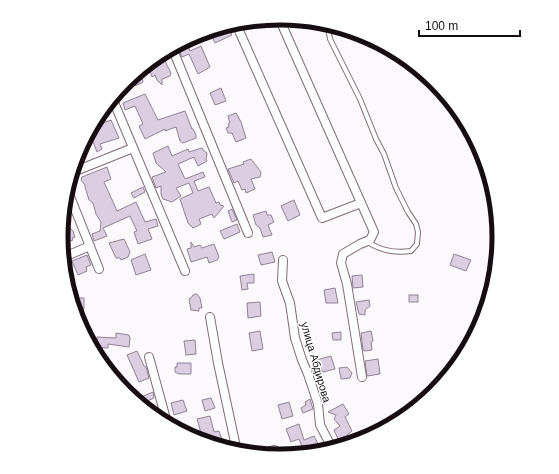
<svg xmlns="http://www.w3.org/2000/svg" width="559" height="474" viewBox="0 0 559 474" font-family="Arial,sans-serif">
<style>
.building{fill:#dccee1;stroke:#908395}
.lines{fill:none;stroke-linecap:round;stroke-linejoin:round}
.lane-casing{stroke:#7f6c77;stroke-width:6}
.street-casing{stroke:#7f6c77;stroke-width:10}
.lane{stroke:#fff;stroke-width:4}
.street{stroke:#fff;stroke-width:8}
.labels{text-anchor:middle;stroke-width:3;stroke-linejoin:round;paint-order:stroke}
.street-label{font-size:11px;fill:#150d12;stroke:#fff}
.rim{fill:none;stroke:#150d12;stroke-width:5}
</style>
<rect width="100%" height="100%" fill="#fdf8fb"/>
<!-- building -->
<g class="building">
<polygon points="229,28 232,35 215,43 210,32"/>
<polygon points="187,44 190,51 201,46 210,67 198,74 189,54 182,57 178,48"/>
<polygon points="163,57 171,73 170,76 162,79 162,85 157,80 155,75 152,77 148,66"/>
<polygon points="140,72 143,81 142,83 118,92 125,82"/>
<polygon points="221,88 226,101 215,105 210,93"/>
<polygon points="145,94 158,120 185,111 192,129 193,129 196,135 196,138 183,143 180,141 176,127 165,131 165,129 145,139 139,126 143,124 135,106 125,110 123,103"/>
<polygon points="236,113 241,122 246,138 236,142 232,133 228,133 226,128 229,127 228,124 230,123 228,116"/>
<polygon points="111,120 119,138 100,144 102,149 97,152 90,134 95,126"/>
<polygon points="168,146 172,156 188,149 189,152 202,148 203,150 207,153 206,159 207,161 198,166 194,157 178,164 185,179 203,172 205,177 194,181 198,191 209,187 216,203 219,202 220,205 224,206 214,218 212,214 199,219 201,224 193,228 188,223 180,199 193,193 189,183 176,188 181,196 172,202 163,199 161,194 161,186 156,188 152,177 166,172 156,163 153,153"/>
<polygon points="251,159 261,172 260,177 251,179 255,189 246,193 245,189 242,190 238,181 234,183 228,169 244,164 243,162"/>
<polygon points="107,167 111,179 104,182 117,211 136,202 145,222 156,219 158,226 148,229 152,239 138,244 134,232 137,231 136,229 130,216 103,228 107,236 94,241 92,234 100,231 101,222 96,214 93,203 89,200 85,187 85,185 81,180 82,177"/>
<polygon points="143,187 145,192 134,198 131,193"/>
<polygon points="294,200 300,215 288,221 281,206"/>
<polygon points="232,209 237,220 232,222 228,211"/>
<polygon points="266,211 267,215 271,215 274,222 268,225 272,235 263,237 260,228 256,225 253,215"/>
<polygon points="237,224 240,232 224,239 220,231"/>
<polygon points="70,228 73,231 75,237 72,238 73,240 68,242 68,245 62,246 60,237 62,231"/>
<polygon points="124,239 130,252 128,257 121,260 120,258 116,258 109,243"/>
<polygon points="191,242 194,247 200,245 202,248 214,244 219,257 217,260 209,263 207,257 191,262 187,249 191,248"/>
<polygon points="272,252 275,262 261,265 258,255"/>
<polygon points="145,254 151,270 136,275 131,260"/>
<polygon points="454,254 471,260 466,271 450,265"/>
<polygon points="87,255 91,265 86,267 87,271 78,275 72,261"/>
<polygon points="254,274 254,283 247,283 248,289 242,290 240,276"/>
<polygon points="362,275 363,287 353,288 352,276"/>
<polygon points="335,288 338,303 326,303 324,290"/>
<polygon points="195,294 197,294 200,298 202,308 199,308 199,311 191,310 189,299 191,298 193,295"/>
<rect x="409" y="295" width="9" height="7"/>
<polygon points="73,298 84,298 84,309 75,309"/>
<polygon points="369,300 370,306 365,310 365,315 359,314 356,302"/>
<polygon points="260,302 261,316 248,318 247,303"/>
<polygon points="260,331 263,349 252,351 249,333"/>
<polygon points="371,331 373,341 371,342 372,350 365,351 363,350 361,333"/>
<polygon points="341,332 341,340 333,340 332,333"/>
<polygon points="116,333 129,335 130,338 129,347 108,344 108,348 95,347 94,345 94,341 97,341 97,337 116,338"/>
<polygon points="195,340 196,354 186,355 184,341"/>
<polygon points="137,351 144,366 146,367 149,378 139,382 127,355"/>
<polygon points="331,356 335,369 323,372 320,367 318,367 316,360"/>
<polygon points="378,359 380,374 367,376 365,361"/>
<polygon points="177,363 191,363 191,374 179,374 175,372 175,367 177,367"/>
<polygon points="347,367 352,373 350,378 341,379 339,368"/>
<polygon points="138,391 141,397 153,392 154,398 143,403 145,405 129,395"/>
<polygon points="211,398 215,408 205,411 202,400"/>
<polygon points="310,399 313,409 303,413 301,408 306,405 305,402"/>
<polygon points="183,400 187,411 174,415 171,403"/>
<polygon points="289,402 293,416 282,419 278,405"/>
<polygon points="343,404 349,414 345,417 352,431 348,434 347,436 338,439 334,430 340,426 334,419 336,415 328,412"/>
<polygon points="210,416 214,432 219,431 223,442 219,444 195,439 190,436 201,433 197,419"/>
<polygon points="299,424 304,440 314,436 320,448 304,451 299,439 291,442 286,429"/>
</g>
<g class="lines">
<!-- lane casing -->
<g class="lane-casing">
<path id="lane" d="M328 28 330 39 360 99 376 139 384 154 396 188 408 212 416 224 418 232 417 244 411 251C397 253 383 251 371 244L370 240"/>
</g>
<!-- street casing -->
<g class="street-casing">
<g id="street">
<polyline points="279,18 374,232 370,240 360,244 343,254 341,263 347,284 362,377"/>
<polyline points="237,26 322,218 361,203"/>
<polyline points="173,50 248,233"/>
<polyline points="113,100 185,271"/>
<polyline points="73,172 133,148"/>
<polyline points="69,194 99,269"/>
<polyline points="64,257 90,246"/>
<polyline points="283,260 282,281 290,303 295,338 302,360 308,374 318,404 320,425 331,446"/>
<polyline points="210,317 218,363 236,447"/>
<polyline points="149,357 166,419"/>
<polyline points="265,453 274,450"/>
</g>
</g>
<!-- lane -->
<use href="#lane" class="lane"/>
<!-- street -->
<use href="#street" class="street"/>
</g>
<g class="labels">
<!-- street labels -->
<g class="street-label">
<text transform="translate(316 362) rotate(74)" y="4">улица Абдирова</text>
</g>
</g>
<!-- crop -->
<path d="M0 0H559V474H0ZM68 237a212 212 0 1 1 424 0a212 212 0 1 1-424 0Z" fill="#fff" fill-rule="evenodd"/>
<path class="rim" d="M68 237a212 212 0 1 1 424 0a212 212 0 1 1-424 0Z"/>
<!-- scale -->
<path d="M419 30v6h101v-6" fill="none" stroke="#150d12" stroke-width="2"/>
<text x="425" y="30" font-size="12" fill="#150d12" stroke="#ffffff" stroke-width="3" paint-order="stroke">100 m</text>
</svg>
